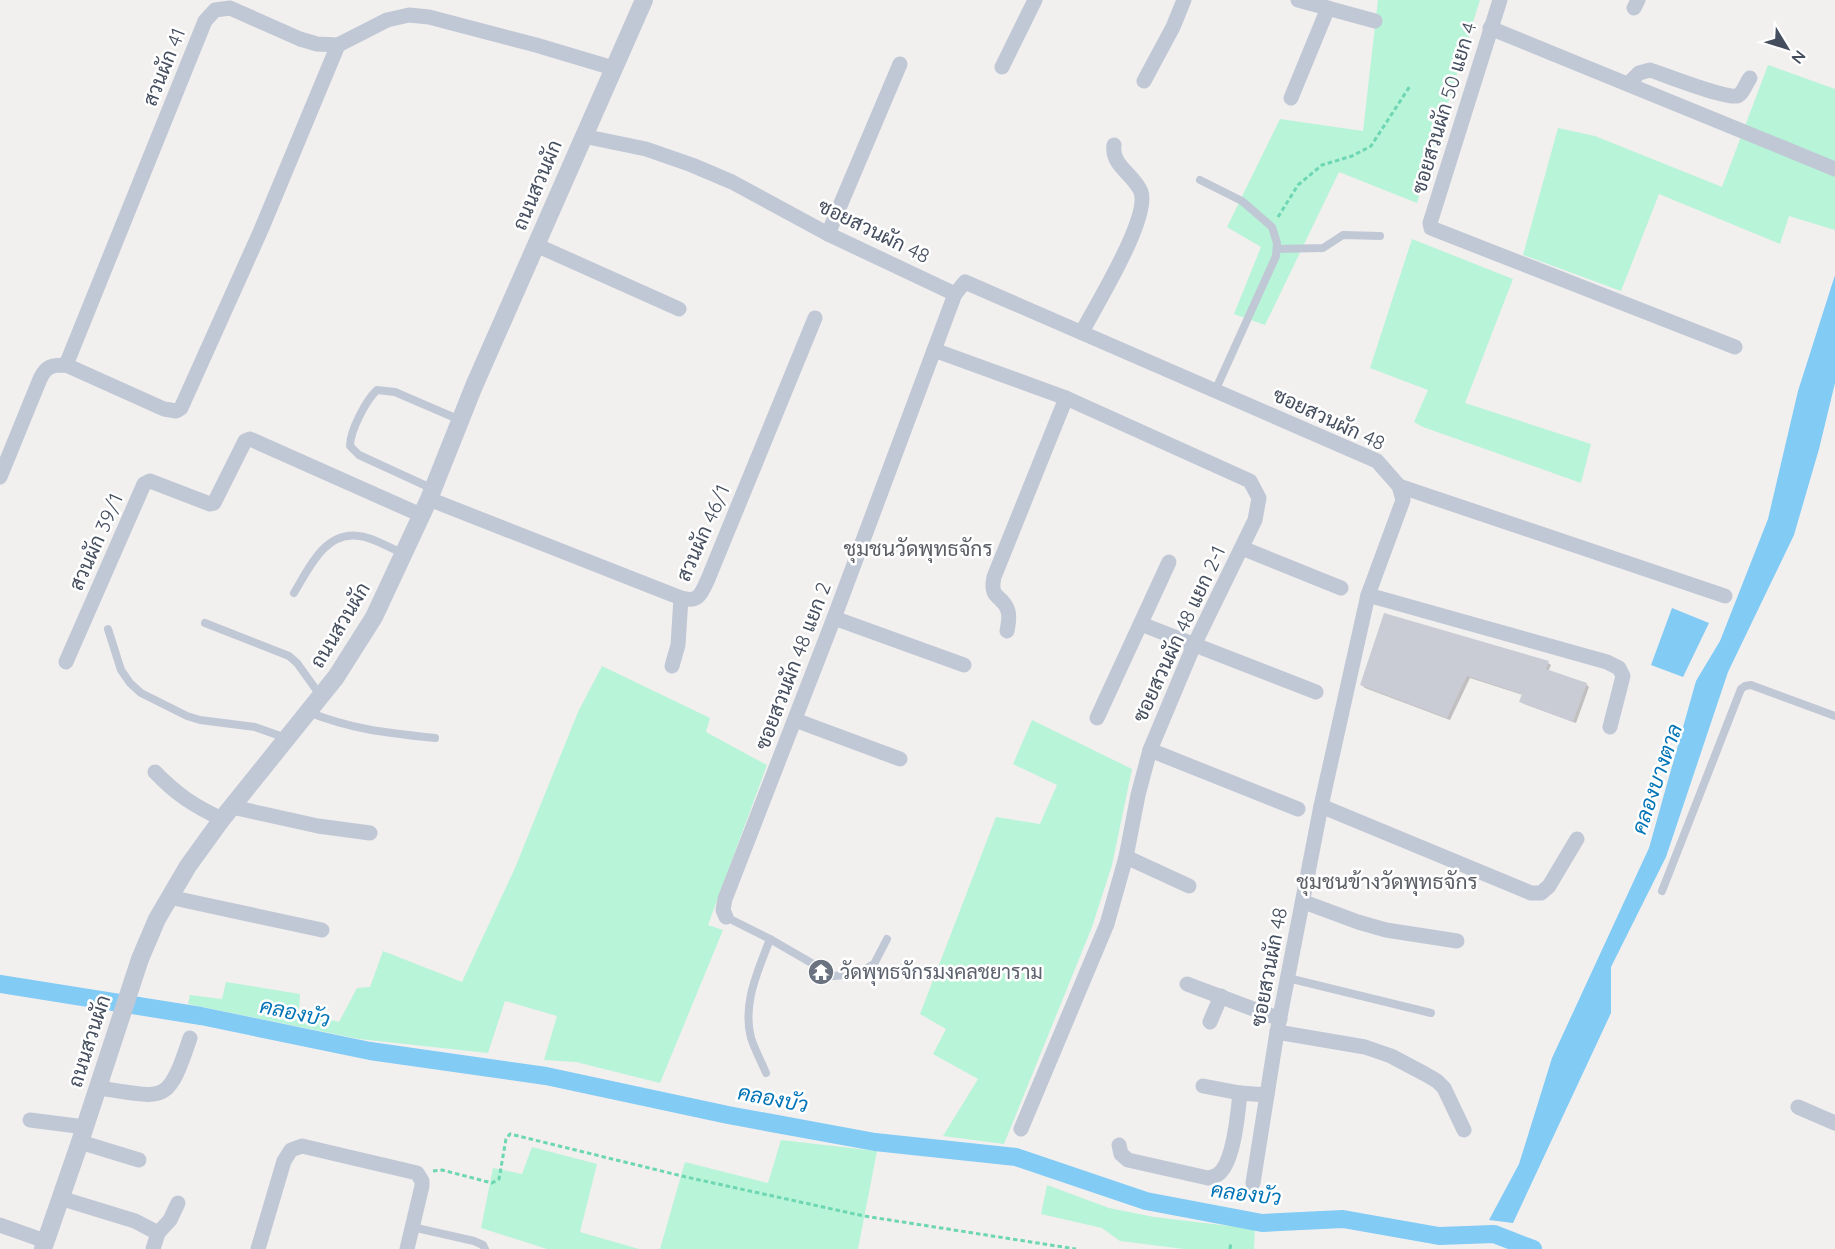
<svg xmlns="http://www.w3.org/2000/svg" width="1835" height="1249" viewBox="0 0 1835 1249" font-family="Quicksand,Sarabun,sans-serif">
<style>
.green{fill:#b8f4d8}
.water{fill:#81cbf5}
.shadow{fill:#0003}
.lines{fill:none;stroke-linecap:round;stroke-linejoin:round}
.canal{stroke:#81cbf5;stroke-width:18}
.building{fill:#caccd5}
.path{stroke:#6dd6b2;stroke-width:3;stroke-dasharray:4.5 3;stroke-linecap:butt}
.service{stroke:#c1c8d5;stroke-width:8}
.minor{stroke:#c1c8d5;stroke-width:15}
.tertiary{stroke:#c1c8d5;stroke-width:18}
.labels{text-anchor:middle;stroke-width:5;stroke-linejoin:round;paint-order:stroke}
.street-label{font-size:20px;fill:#454e5e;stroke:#fff}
.worship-label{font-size:20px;fill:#5b616d;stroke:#fff;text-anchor:start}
.neighbourhood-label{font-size:21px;fill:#5b5e65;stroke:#fff}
.water-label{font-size:21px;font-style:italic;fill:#0074b6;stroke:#fff}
</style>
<rect width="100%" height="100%" fill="#f2efef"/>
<!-- green -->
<g class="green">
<polygon points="1378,0 1480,0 1417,203 1339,172 1265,325 1234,314 1261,247 1227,227 1280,119 1363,131"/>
<polygon points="1768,65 1835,89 1835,230 1789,216 1780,244 1659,194 1621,291 1523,255 1558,128 1595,136 1722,187"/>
<polygon points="1412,239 1513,279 1465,403 1591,444 1581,483 1423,427 1414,422 1428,390 1370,368"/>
<polygon points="602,666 710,718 706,732 767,765 708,925 723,930 660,1083 576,1062 544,1060 557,1016 505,1001 488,1053 359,1039 188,1004 190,995 222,999 226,982 300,994 299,1012 339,1022 357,988 370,987 383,951 462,982 515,868 578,712"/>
<polygon points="1032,720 1132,769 1112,865 1092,927 1004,1144 943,1136 978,1079 933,1054 946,1029 920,1014 996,817 1040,824 1057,785 1013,764"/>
<polygon points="781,1140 877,1151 858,1249 660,1249 685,1162 768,1183"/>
<polygon points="532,1147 597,1164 580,1232 639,1249 547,1249 481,1228 493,1168 522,1174"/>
<polygon points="1047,1185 1109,1208 1154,1217 1255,1229 1254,1249 1184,1249 1120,1241 1102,1228 1041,1214"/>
</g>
<!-- water -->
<g class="water">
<polygon points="1835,275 1835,383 1819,449 1794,535 1728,672 1666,857 1611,967 1611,1013 1513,1223 1489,1220 1519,1164 1552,1058 1649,848 1696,681 1720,641 1768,519 1798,391"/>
<polygon points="1672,608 1709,623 1683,677 1651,665"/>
</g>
<!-- shadow -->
<polygon class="shadow" points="1548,663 1551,665 1548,672 1586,684 1589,687 1576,723 1524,704 1521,701 1523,695 1470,678 1450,720 1365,688 1362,685"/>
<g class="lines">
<!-- canal -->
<polyline class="canal" points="0,984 201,1016 370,1051 546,1076 728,1115 875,1142 1016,1157 1146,1201 1262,1223 1343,1219 1439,1236 1494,1234 1533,1249"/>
</g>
<!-- building -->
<polygon class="building" points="1384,613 1549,661 1546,669 1587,683 1573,722 1519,702 1522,694 1467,676 1447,718 1360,685"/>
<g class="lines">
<!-- path -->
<g class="path">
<polyline points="1278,217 1298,185 1322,165 1352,156 1371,146 1410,86"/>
<polyline points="433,1171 442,1170 492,1183 499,1179 506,1139 510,1134 686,1177 864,1216 1076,1249"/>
<polyline points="1230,1249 1231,1242"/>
</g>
<!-- service -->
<g class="service">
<polyline points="1200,180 1242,201 1272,227 1277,243 1276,256 1215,391"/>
<polyline points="1277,249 1323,248 1343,235 1380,236"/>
<path d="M433 489 359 455 350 446C350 431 366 400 377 390L395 392 460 420"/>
<path d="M294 593C309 568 325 531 359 536 373 537 389 548 403 553"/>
<polyline points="205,623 289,656 297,663 320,695"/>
<polyline points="108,629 121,670 130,683 141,693 187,716 200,720 255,727 286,738"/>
<path d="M308 712C354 730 387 733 435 738"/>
<polyline points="1662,891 1741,689 1745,686 1751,685 1835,716"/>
<polyline points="726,917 770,939 834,976 857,974 874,964 887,939"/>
<polyline points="1288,978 1431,1013"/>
<path d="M766 1073C761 1061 755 1050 751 1038 742 1004 758 971 770 939"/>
<polyline points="412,1227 474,1241 483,1245 485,1249"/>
</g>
<!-- minor -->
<g class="minor">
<polyline points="1298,0 1375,21"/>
<polyline points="1500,0 1430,223 1431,228 1735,347"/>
<polyline points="1634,8 1638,0"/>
<polyline points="1490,28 1835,169"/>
<polyline points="1002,67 1035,0"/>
<polyline points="1144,81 1173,27 1184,0"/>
<path d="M1628 84 1639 73 1650 70C1665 75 1723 98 1736 96 1742 96 1746 83 1750 78"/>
<polyline points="1291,98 1328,8"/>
<polyline points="583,136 646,149 692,165 732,182 828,234 955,294 965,282 1377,461 1399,486 1403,500 1368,595 1321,806 1277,1032 1253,1183"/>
<polyline points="828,234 900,64"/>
<polyline points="536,245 679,309"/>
<path d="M1082 332C1096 305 1150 218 1141 192 1134 174 1111 166 1114 145"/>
<polyline points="934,350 1066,398 1250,481 1259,498 1255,520 1194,645 1150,750 1138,795 1126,857 1107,924 1021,1129"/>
<polyline points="66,365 205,21 215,10 230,8 300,39 317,44 338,45 387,20 409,15 429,17 536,45 613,68"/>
<path d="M0 477 40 379C46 366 52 365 66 365L164 409 176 411 181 408 261 230 338 45"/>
<polyline points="1399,486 1725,596"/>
<path d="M429 499 681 598C699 603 701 594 708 579L815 318"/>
<polyline points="1242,548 1341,588"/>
<polyline points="1368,595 1607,662 1619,668 1623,676 1610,727"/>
<polyline points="834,618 964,665"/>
<polyline points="1141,624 1316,692"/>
<path d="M1007 631C1008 625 1010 618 1008 611 1003 594 989 601 994 577L1066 398"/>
<polyline points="66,662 144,484 150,481 210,504 214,503 245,441 250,439 421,515"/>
<polyline points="672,666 678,645 681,598"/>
<polyline points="1097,718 1169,562"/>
<polyline points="795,720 900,759"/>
<polyline points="1150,750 1298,809"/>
<path d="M155 772C176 794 194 806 222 819"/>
<polyline points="1321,806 1531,893 1541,893 1549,886 1577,839"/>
<polyline points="232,807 318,826 370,833"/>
<polyline points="1126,857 1189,886"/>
<polyline points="169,897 322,930"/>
<polyline points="1304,902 1358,922 1386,930 1457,941"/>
<polyline points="726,917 723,910 725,899 834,618 955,294"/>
<polyline points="1187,984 1280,1019"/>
<polyline points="1210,1022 1221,996"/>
<polyline points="1277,1032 1365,1047 1391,1056 1425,1074 1437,1081 1444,1088 1464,1130"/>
<polyline points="1203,1086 1240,1093 1267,1095"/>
<path d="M98 1088C165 1097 167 1107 190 1038"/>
<polyline points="1798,1107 1835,1123"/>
<polyline points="30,1120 85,1127"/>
<polyline points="80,1142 139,1160"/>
<path d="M1119 1145 1121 1154 1128 1160 1208 1178C1208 1178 1216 1176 1217 1175 1234 1165 1238 1112 1240 1093"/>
<polyline points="60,1198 135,1221 158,1233 153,1249"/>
<polyline points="0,1225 45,1241"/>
<polyline points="158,1233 170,1220 178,1203"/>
<polyline points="258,1249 284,1161 291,1150 302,1146 417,1173 422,1181 422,1186 407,1249"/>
</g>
<!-- tertiary -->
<polyline class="tertiary" points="43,1249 80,1142 140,959 157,919 188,866 222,819 336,677 374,617 429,499 474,386 644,0"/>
</g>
<!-- icons -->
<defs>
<g id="temple-disc" transform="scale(1.35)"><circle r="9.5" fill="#6b7280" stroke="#fff"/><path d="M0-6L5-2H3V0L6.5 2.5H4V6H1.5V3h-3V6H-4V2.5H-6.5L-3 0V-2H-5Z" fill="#fff"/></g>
</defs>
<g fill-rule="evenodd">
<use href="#temple-disc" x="821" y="972"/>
</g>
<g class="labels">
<!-- street labels -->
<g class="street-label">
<text transform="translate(164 67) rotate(-68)" y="7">สวนผัก 41</text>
<text transform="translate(1444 108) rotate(-73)" y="7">ซอยสวนผัก 50 แยก 4</text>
<text transform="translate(537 185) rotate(-67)" y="7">ถนนสวนผัก</text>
<text transform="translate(874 231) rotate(26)" y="7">ซอยสวนผัก 48</text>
<text transform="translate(1329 419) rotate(25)" y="7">ซอยสวนผัก 48</text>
<text transform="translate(703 533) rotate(-66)" y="7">สวนผัก 46/1</text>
<text transform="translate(96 542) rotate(-66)" y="7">สวนผัก 39/1</text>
<text transform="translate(340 625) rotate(-59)" y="7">ถนนสวนผัก</text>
<text transform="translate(1179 634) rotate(-65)" y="7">ซอยสวนผัก 48 แยก 2-1</text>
<text transform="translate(793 666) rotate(-69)" y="7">ซอยสวนผัก 48 แยก 2</text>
<text transform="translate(1269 967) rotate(-79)" y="7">ซอยสวนผัก 48</text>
<text transform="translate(89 1041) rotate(-72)" y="7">ถนนสวนผัก</text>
</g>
<!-- worship labels -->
<g class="worship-label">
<text x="840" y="979">วัดพุทธจักรมงคลชยาราม</text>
</g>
<!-- neighbourhood labels -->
<g class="neighbourhood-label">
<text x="918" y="556">ชุมชนวัดพุทธจักร</text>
<text x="1387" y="889">ชุมชนข้างวัดพุทธจักร</text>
</g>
<!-- water labels -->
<g class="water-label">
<text transform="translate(1657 779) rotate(-71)" y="7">คลองบางตาล</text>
<text transform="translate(295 1013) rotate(12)" y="7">คลองบัว</text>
<text transform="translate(773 1099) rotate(11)" y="7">คลองบัว</text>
<text transform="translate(1246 1194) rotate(7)" y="7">คลองบัว</text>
</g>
</g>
<!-- north arrow -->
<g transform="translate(1787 48) rotate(128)" stroke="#ffffff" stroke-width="4.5" paint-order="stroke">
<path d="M0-4.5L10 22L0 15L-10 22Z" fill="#454e5e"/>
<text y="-9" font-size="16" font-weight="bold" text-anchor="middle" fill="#454e5e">N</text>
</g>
</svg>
